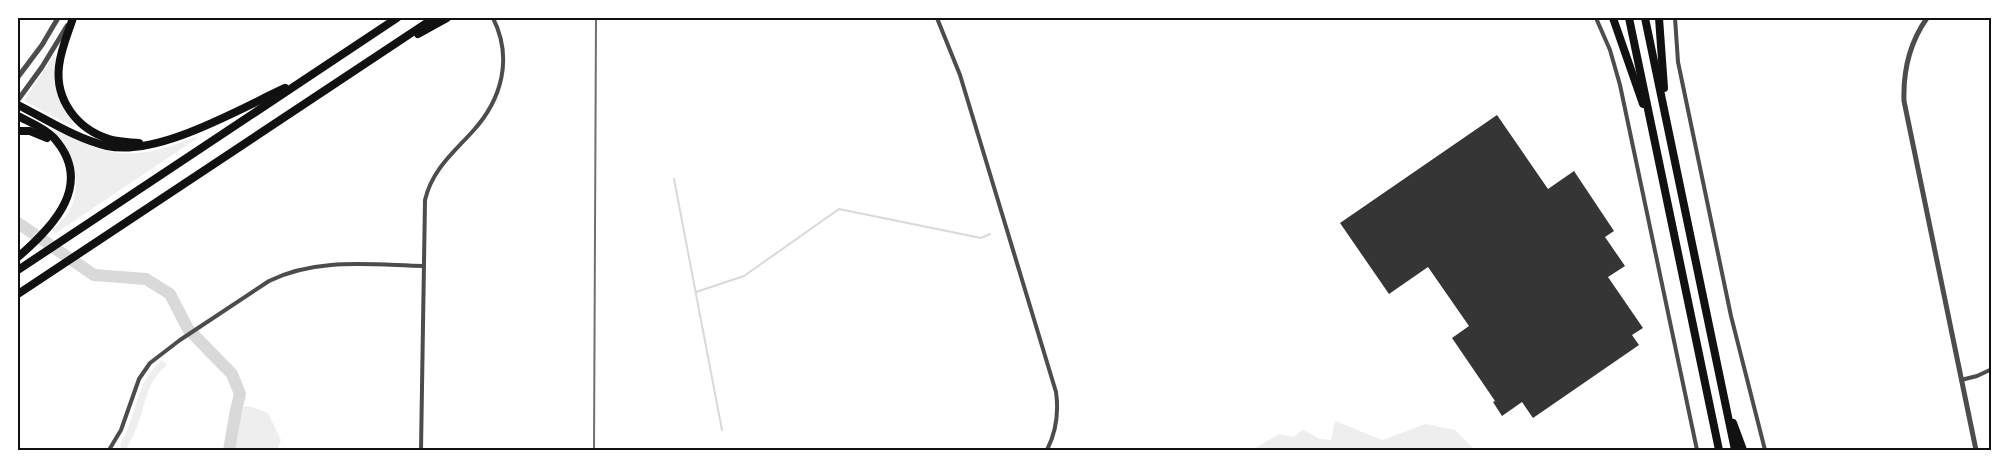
<svg xmlns="http://www.w3.org/2000/svg" width="2009" height="468" viewBox="0 0 2009 468" font-family="Lora,serif">
<style>
.green{fill:#eee}
.lines{fill:none;stroke-linecap:round;stroke-linejoin:round}
.stream{stroke:#d9d9d9;stroke-width:2}
.river{stroke:#d9d9d9;stroke-width:12}
.building{fill:#353535}
.minor{stroke:#4c4c4c;stroke-width:4}
.tertiary{stroke:#4c4c4c;stroke-width:5}
.motorway{stroke:#111;stroke-width:8}
.rail{stroke:#707070;stroke-width:2}
.neatline{fill:none;stroke:#111;stroke-width:2}
</style>
<rect width="100%" height="100%" fill="#fff"/>
<!-- green -->
<g class="green">
<path d="M53 57 57 60C55 85 58 103 74 123L72 126 24 101Z"/>
<path d="M55 129C112 159 133 161 193 138L199 137 56 233 52 231C57 225 64 219 68 213 84 188 75 150 53 132Z"/>
<path d="M162 360 167 365C147 382 147 398 139 421 136 431 130 441 126 450H122L120 445C137 416 135 382 162 360Z"/>
<polygon points="248,406 268,413 281,440 277,450 224,450 232,410"/>
<polygon points="1335,421 1382,440 1426,424 1455,430 1475,450 1252,450 1279,434 1293,437 1303,430 1320,439 1331,440"/>
</g>
<g class="lines">
<!-- stream -->
<g class="stream">
<polyline points="674,179 722,430"/>
<polyline points="696,292 744,276 839,209 981,238 990,234"/>
</g>
<!-- river -->
<polyline class="river" points="18,223 94,275 146,279 170,294 188,329 232,374 240,394 236,410 229,450"/>
</g>
<!-- building -->
<polygon class="building" points="1497,115 1548,189 1574,171 1614,231 1605,237 1625,266 1608,277 1643,328 1632,335 1639,345 1533,418 1522,402 1502,416 1493,402 1495,401 1452,338 1469,326 1428,267 1389,294 1340,223"/>
<g class="lines">
<!-- minor -->
<g class="minor">
<path d="M937 18 960 75 1056 392C1059 413 1056 432 1047 450"/>
<polyline points="1596,18 1610,50 1620,85 1697,450"/>
<polyline points="1675,18 1678,62 1731,316 1765,450"/>
<polyline points="1961,380 1977,376 1992,369"/>
<path d="M109 450 121 430 139 379 150 363 180 340 269 281C317 257 372 265 424 266"/>
<path d="M421 450 425 200C432 170 453 153 473 131 502 99 513 58 493 18"/>
</g>
<!-- tertiary -->
<g class="tertiary">
<path d="M1927 18C1910 42 1903 71 1904 101L1976 450"/>
<polyline points="18,77 42,45 58,18"/>
<polyline points="18,100 42,67 67,26"/>
</g>
<!-- motorway -->
<g class="motorway">
<path d="M73 18C68 33 61 49 59 66 55 100 77 129 109 139 118 142 129 142 139 143"/>
<polyline points="1613,18 1643,104"/>
<polyline points="1629,18 1719,450"/>
<polyline points="1645,18 1735,450"/>
<polyline points="1659,18 1664,88"/>
<polyline points="418,34 447,18"/>
<path d="M18 105C46 119 76 139 107 146 158 157 239 109 285 88"/>
<path d="M18 116C29 122 45 128 54 138 95 184 53 227 18 257"/>
<polyline points="18,131 30,131 47,138"/>
<polyline points="18,270 397,18"/>
<polyline points="18,294 434,18"/>
<polyline points="1733,423 1743,450"/>
</g>
<!-- rail -->
<polyline class="rail" points="594,450 596,18"/>
</g>
<!-- border -->
<rect width="2009" height="468" fill="none" stroke="#ffffff" stroke-width="38"/>
<rect x="19" y="19" width="1971" height="430" class="neatline"/>
</svg>
